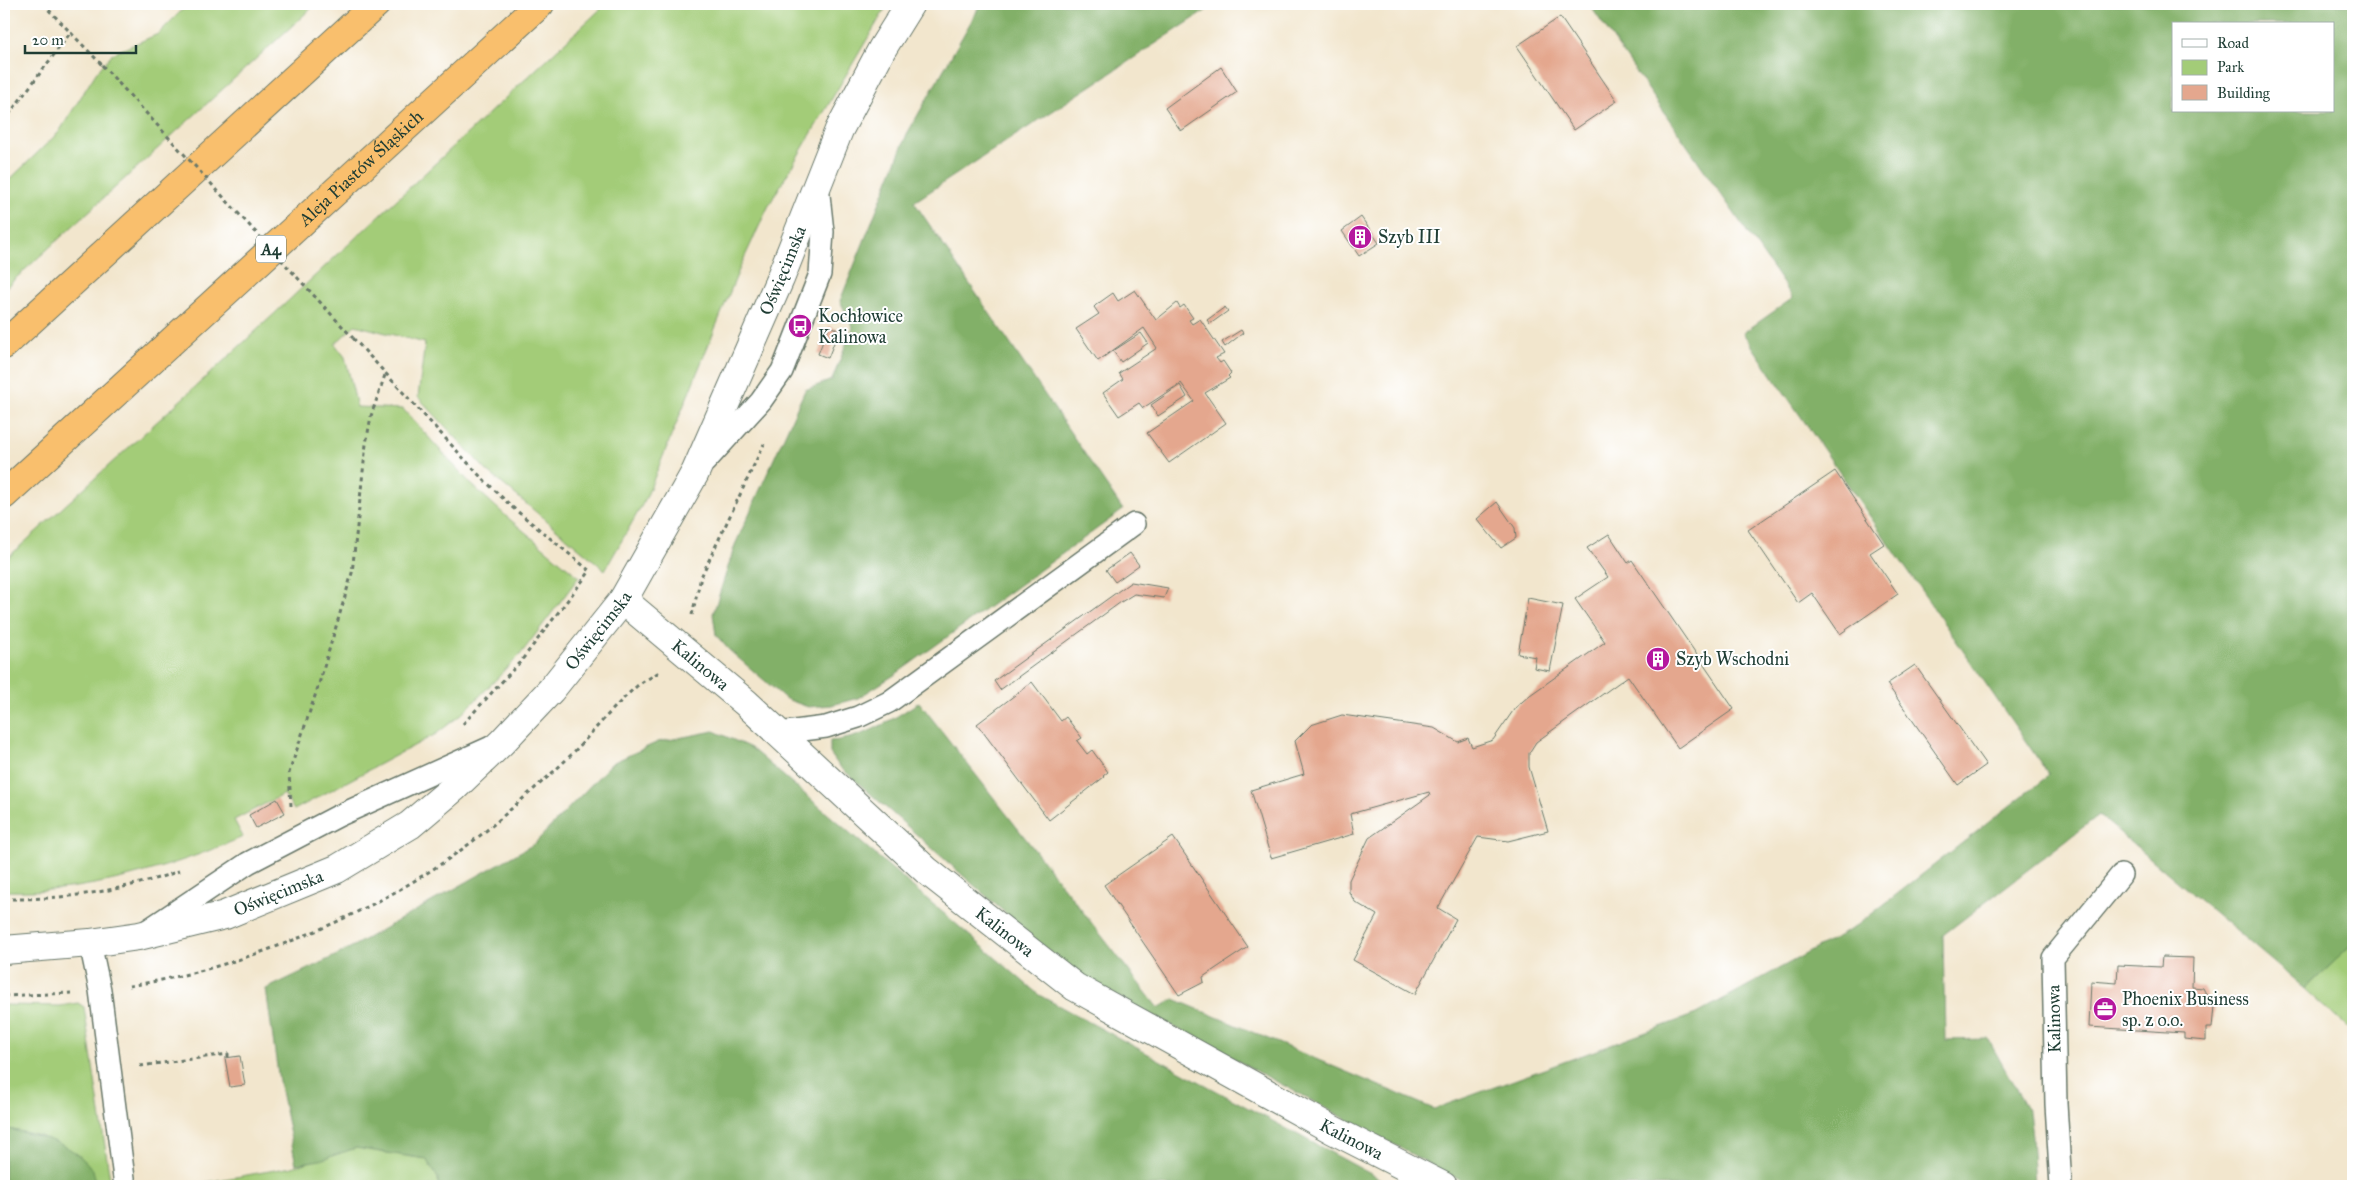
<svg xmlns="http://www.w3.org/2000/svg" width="2357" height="1190" viewBox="0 0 2357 1190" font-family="'IM FELL Great Primer',serif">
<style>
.green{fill:#a3cc78;stroke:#618456}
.forest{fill:#82b068;stroke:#50764e;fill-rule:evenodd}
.building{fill:#e4a78e}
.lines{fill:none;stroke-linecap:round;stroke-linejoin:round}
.service-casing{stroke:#69786a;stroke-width:24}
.minor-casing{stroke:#69786a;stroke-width:30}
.tertiary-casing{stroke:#69786a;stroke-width:30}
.motorway-casing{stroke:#69786a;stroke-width:30}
.path{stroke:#69786a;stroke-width:3;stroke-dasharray:4 4;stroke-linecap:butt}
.service{stroke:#fff;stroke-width:21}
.minor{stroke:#fff;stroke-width:28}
.tertiary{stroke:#fff;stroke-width:28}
.motorway{stroke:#f9bf6d;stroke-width:28}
.path-bridge{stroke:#69786a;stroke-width:3;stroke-dasharray:4 4;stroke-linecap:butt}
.labels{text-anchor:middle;stroke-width:4;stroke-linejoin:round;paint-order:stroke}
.shield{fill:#fff;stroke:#627771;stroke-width:1}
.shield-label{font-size:16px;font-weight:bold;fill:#1f3d34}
.street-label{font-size:18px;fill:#1f3d34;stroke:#fff}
.poi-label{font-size:18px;fill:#1f3d34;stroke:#fff;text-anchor:start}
</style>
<rect width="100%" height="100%" fill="#fff"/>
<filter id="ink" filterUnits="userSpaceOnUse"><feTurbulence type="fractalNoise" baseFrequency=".02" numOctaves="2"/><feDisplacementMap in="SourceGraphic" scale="10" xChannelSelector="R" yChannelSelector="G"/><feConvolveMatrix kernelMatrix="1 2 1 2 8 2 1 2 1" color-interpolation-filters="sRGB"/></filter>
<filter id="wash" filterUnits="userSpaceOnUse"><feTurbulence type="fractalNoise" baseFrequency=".0096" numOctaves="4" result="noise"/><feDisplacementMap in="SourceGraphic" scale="20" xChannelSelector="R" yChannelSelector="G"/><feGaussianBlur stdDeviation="1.12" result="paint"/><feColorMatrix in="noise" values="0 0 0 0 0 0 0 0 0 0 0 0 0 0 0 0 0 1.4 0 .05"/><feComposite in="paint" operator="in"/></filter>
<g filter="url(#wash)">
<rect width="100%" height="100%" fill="#f2e6cd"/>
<!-- green -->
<g class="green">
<polygon points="188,4 316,4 4,289 4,185 59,132 96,73 112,54 158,34"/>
<path d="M606 4H888L769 205 741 265 646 498 605 570 486 470 418 397 425 343 355 325 335 344 345 357 357 407 403 409 470 483 507 517 579 577 520 655 462 714 436 734 294 810 284 794 234 820 243 837C167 869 87 894 4 891V561L228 357Z"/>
<polygon points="2353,944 2353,1032 2305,989"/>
<polygon points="78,1003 84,1007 111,1186 96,1186 92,1169 41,1136 4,1128 4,1005 60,1006"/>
<polygon points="356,1148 426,1159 438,1178 439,1186 185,1186 292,1167"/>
</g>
<!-- forest -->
<g class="forest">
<polygon points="981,4 1216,4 914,202 1123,510 896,674 858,698 832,705 808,707 786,699 729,650 716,635 713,614 735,545 805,390 832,380 853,327 840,301 907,134"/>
<path d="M1589 4H2353V944L2305 989 2099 815 1943 935 1945 1040 1988 1039 2029 1112 2032 1136 2035 1186H1471L1072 972 839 766 830 753V741C863 739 892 720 919 702L1158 1008 1174 999 1434 1109 1696 1014 1855 927 2049 775 1743 333 1793 298ZM2173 24H2333V111H2173Z"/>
<polygon points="714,731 751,748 1039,995 1393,1186 439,1186 438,1178 426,1159 356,1148 320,1160 296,1164 279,1081 266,989 339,954 534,844 612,763 658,742"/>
<path d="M4 1128C35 1135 71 1141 91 1168 95 1172 95 1181 96 1186H4Z"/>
</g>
<g id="blocks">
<!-- building -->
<g class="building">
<polygon points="1560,17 1617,101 1574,130 1517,46"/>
<polygon points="1221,67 1237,92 1181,131 1165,108"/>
<polygon points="1361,217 1379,243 1359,256 1342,231"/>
<polygon points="1135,290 1156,320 1177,303 1180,308 1184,305 1193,318 1189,320 1192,324 1200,319 1224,354 1216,358 1220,363 1223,361 1231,373 1228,376 1230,378 1205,393 1226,423 1169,463 1147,433 1194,401 1181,383 1143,408 1139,403 1119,416 1103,393 1123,379 1119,373 1157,348 1144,328 1098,361 1076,329 1099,314 1094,307 1096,305 1113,293 1118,301"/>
<polygon points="1225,307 1228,311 1210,324 1207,320"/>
<polygon points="829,326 839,330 828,358 818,354"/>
<polygon points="1241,330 1243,333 1225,347 1222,342"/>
<polygon points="1141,333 1148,343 1121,362 1113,351"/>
<polygon points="1180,385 1187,397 1158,416 1151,405"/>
<polygon points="1835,471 1884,544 1870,553 1898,594 1840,634 1812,593 1798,603 1748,530"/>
<polygon points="1497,502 1515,528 1516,538 1501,548 1477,519"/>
<polygon points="1609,534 1628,563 1632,560 1734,709 1678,748 1628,676 1536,742 1529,753 1529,767 1548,831 1508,841 1478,837 1438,908 1456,919 1415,994 1353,960 1377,915 1355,902 1349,892 1349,880 1369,838 1430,795 1429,792 1350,814 1354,834 1271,858 1251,790 1304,774 1295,741 1311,725 1342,715 1434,728 1458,742 1468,738 1472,747 1493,740 1515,708 1530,695 1605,642 1575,599 1608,577 1587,548"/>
<polygon points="1130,553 1139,565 1115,582 1106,570"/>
<polygon points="1131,582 1168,588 1164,598 1134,594 1121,602 1000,690 994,681"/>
<polygon points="1528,598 1563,605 1550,671 1534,668 1536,657 1518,654"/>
<polygon points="1915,665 1986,765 1958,785 1887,684"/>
<polygon points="1032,682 1061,721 1066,717 1082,738 1077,741 1087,754 1092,750 1108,772 1103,776 1104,777 1049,820 977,724"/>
<polygon points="277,799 285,813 256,828 249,815"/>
<polygon points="1173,837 1248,947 1203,977 1204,982 1179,995 1104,885"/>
<polygon points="2162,957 2193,958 2192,987 2203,988 2207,996 2207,1006 2214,1006 2212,1028 2206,1028 2206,1041 2184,1039 2184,1033 2089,1027 2091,981 2117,983 2118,965 2161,967"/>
<polygon points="240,1056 245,1085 230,1087 225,1058"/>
</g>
</g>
</g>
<g filter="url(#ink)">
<use href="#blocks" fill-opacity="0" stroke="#69786a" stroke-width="1"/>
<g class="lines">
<!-- service casing -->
<g class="service-casing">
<g id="service">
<polyline points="705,462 761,401 782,371 820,274 823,232 818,186"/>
<polyline points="779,733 826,727 858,717 889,702 1134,524"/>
<polyline points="148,930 248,863 338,816 491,747"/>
<polyline points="90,943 100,990 125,1186"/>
<polyline points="2061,1186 2056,1104 2053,958 2121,875"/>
</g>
</g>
<!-- minor casing -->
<g class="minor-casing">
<g id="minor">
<path id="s1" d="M623 600 746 703 926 870 1075 987 1333 1130 1443 1186"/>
</g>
</g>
<!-- tertiary casing -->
<g class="tertiary-casing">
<g id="tertiary">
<path id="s2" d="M4 950 90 943 139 936 225 915 337 869 410 825 455 787 502 742 551 690 623 600 695 473 780 279 839 130 882 49 910 4"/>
</g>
</g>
<!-- motorway casing -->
<g class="motorway-casing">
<g id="motorway">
<polyline points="4,345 376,4"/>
<path id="s3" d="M4 495 540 4"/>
</g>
</g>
<!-- path -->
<g class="path">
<polyline points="43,4 102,65"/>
<polyline points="4,121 71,32"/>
<polyline points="353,338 480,476 512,507 590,571 521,661 463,724"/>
<polyline points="692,615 701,577 764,444"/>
<polyline points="291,806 289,773 318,687 352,573 366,444 371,416 385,375"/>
<path d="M4 899C63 900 123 891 179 871"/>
<path d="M129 986C255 966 405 903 501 818 524 797 549 777 571 755 593 732 613 707 637 686 643 681 652 677 659 672"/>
<polyline points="4,996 71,993"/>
<polyline points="140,1066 228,1054 228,1057"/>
</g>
<!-- service -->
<use href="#service" class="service"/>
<!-- minor -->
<use href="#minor" class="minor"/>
<!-- tertiary -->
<use href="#tertiary" class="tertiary"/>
<!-- motorway -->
<use href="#motorway" class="motorway"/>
<!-- path-bridge -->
<polyline class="path-bridge" points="102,65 353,338"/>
</g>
</g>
<!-- icons -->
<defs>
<g id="building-disc" transform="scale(1.25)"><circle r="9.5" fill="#b5179e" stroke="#fff"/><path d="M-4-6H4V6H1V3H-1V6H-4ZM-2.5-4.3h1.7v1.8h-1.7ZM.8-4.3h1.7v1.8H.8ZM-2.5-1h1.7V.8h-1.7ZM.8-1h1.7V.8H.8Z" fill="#fff"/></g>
<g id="bus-disc" transform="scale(1.25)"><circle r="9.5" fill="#b5179e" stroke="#fff"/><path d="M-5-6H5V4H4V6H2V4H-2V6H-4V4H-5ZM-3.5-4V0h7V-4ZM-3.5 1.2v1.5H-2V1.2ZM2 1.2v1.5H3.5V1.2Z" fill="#fff"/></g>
<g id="office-disc" transform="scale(1.25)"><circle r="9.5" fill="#b5179e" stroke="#fff"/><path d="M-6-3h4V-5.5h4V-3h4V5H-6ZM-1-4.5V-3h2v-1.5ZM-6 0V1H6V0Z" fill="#fff"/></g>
</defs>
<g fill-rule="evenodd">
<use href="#building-disc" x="1360" y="237"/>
<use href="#bus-disc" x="800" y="326"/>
<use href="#building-disc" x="1658" y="659"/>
<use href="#office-disc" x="2105" y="1009"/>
</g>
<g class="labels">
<!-- shield labels -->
<rect class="shield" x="256" y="235.5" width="30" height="27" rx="4"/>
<g class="shield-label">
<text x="271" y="255">A4</text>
</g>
<!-- street labels -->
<g class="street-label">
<text dy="6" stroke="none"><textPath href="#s3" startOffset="484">Aleja Piastów Śląskich</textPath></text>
<text dy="6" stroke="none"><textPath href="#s2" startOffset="1108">Oświęcimska</textPath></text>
<text dy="6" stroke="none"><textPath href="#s2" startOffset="702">Oświęcimska</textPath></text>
<text dy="6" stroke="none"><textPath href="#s1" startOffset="101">Kalinowa</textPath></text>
<text dy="6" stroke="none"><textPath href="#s2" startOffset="282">Oświęcimska</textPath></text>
<text dy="6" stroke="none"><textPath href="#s1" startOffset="506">Kalinowa</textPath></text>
<text transform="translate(2054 1019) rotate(-91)" y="6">Kalinowa</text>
<text dy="6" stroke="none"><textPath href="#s1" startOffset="911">Kalinowa</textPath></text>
</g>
<!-- poi labels -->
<g class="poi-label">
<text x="1378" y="243">Szyb III</text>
<text x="818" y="322">Kochłowice<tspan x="818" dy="21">Kalinowa</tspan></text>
<text x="1676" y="665">Szyb Wschodni</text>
<text x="2122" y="1005">Phoenix Business<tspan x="2122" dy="21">sp. z o.o.</tspan></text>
</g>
</g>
<!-- margin -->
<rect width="2357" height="1190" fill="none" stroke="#fff" stroke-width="20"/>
<!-- legend -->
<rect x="2172" y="22" width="162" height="90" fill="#ffffff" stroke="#a5b1ae"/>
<rect x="2182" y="39" width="25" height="8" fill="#ffffff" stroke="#a5b1ae"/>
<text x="2217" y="48" font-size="15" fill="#1f3d34">Road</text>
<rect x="2182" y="60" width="25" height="15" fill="#a3cc78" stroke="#a5b1ae"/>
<text x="2217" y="72" font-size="15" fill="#1f3d34">Park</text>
<rect x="2182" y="85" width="25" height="15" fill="#e4a78e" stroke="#a5b1ae"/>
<text x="2217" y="98" font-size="15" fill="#1f3d34">Building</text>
<!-- scale -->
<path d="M25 45v8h111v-8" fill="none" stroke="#1f3d34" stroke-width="2.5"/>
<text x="32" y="45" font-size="15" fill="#1f3d34" stroke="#ffffff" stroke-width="4" paint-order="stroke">20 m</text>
</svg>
